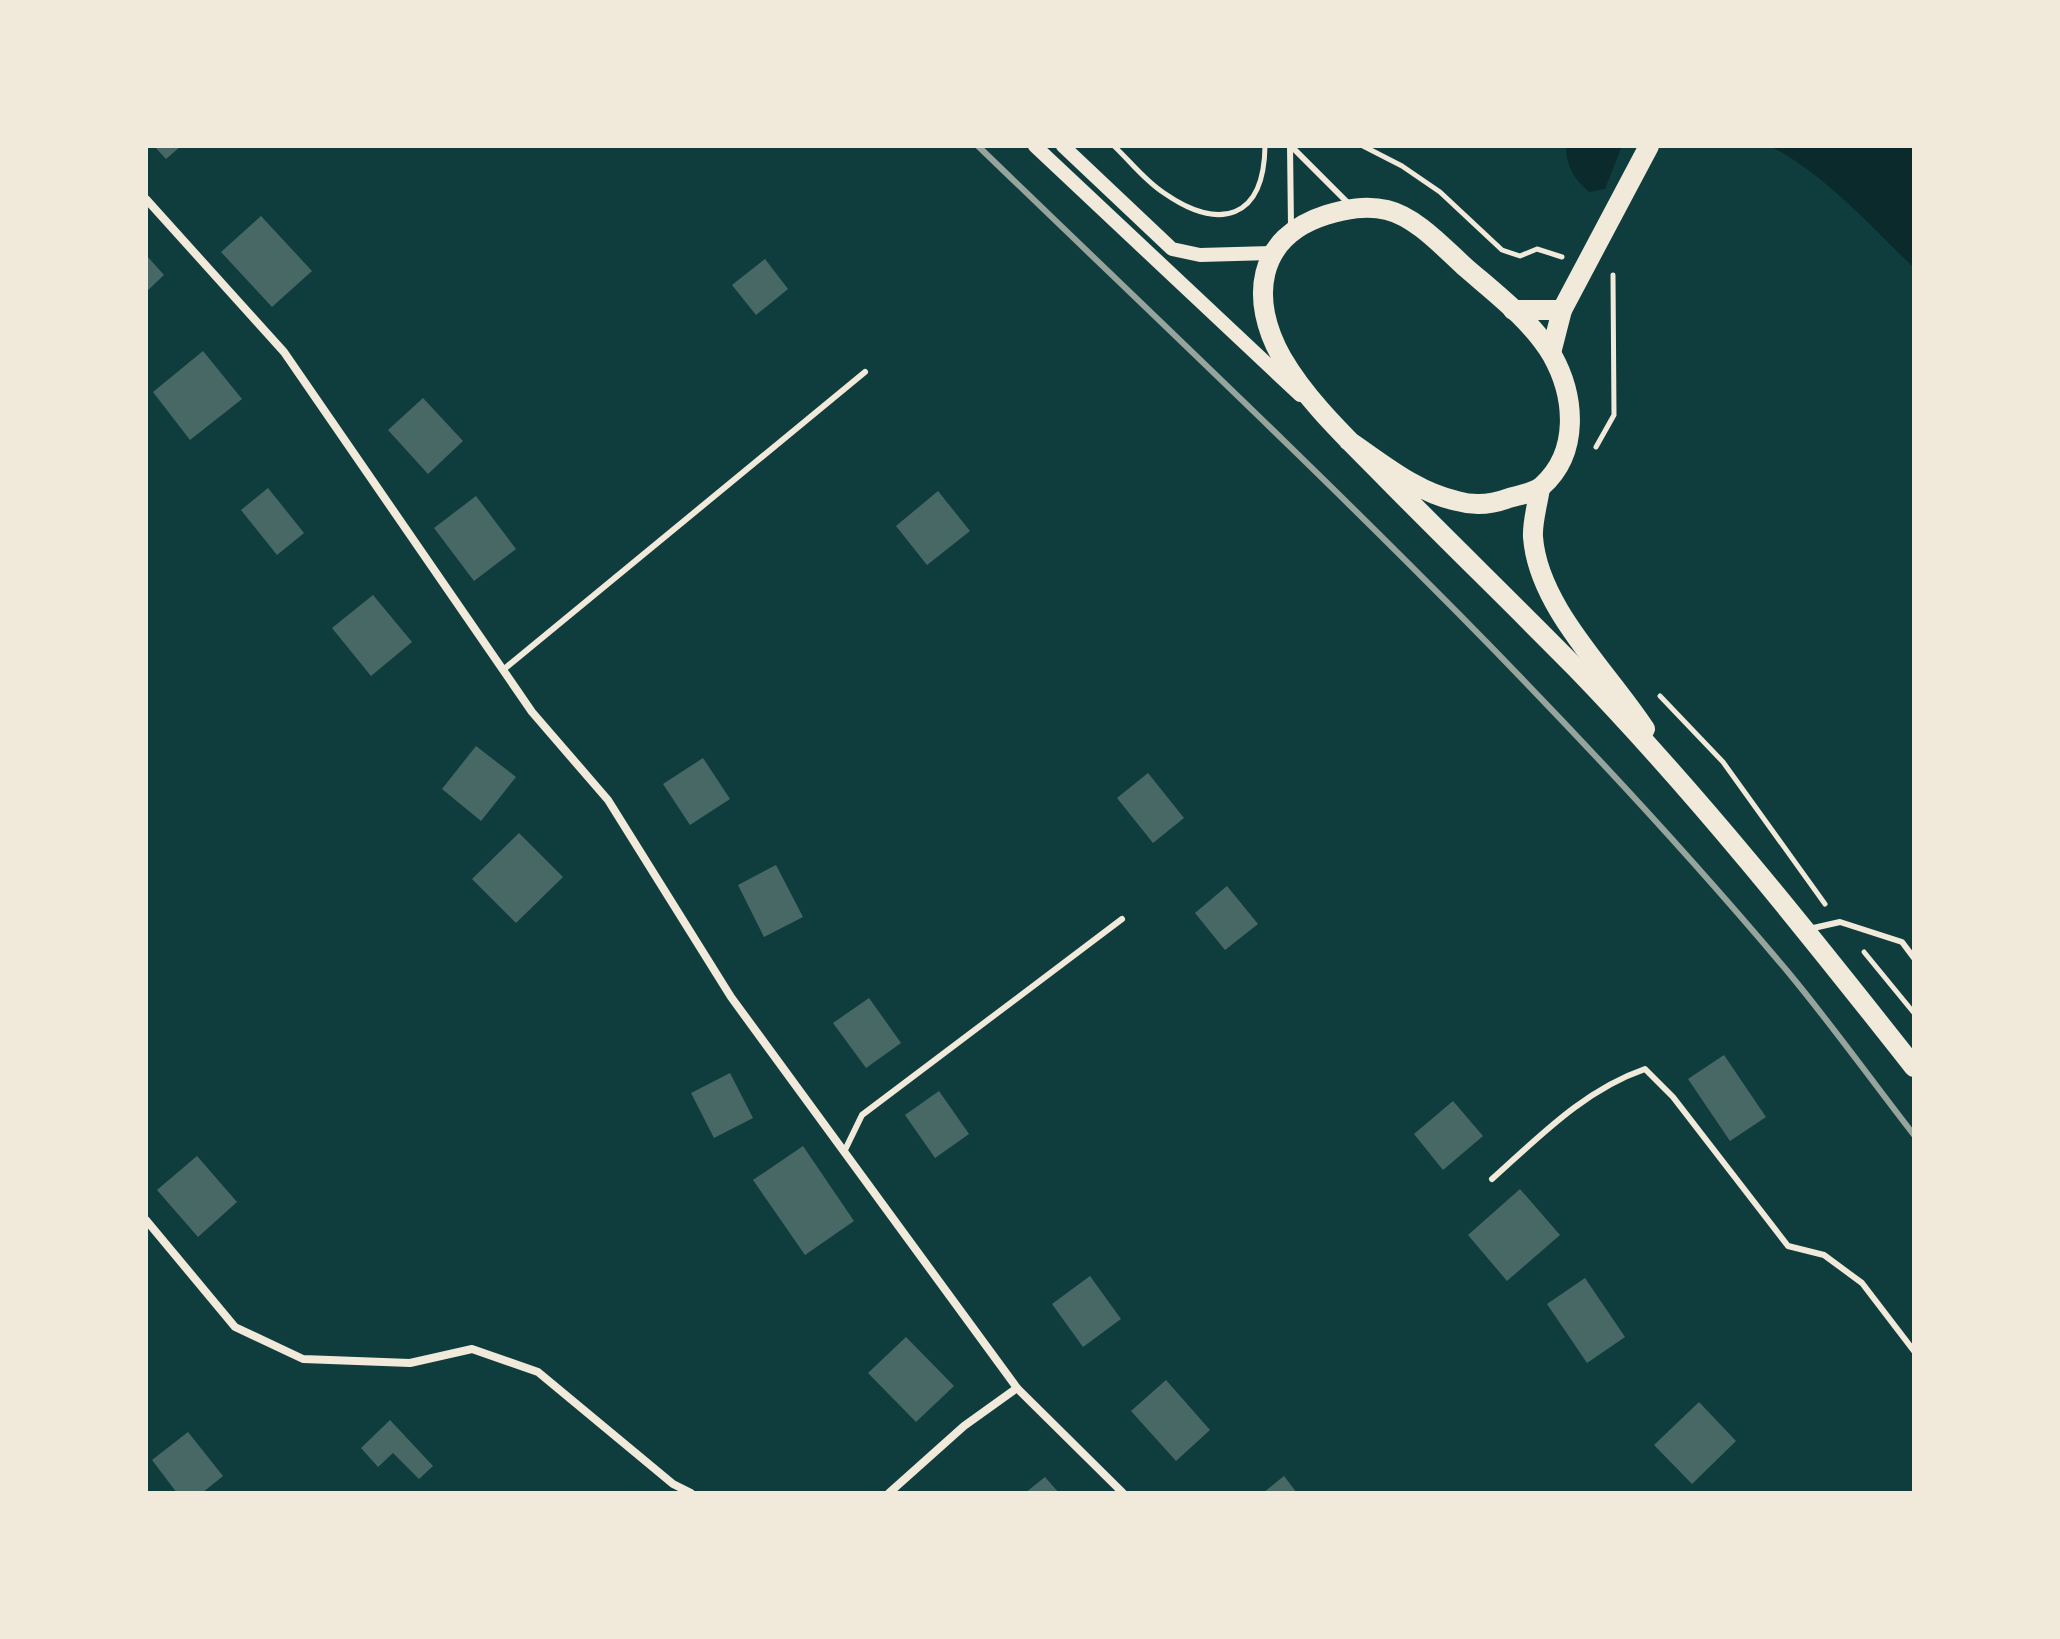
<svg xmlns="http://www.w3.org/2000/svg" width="2060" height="1639" viewBox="0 0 2060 1639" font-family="Mulish,sans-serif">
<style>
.water{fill:#0a2a2b}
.building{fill:#486865}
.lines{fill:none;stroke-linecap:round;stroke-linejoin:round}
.path{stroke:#f1e9da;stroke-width:5}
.service{stroke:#f1e9da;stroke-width:6}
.minor{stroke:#f1e9da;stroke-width:8}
.tertiary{stroke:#f1e9da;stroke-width:14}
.primary{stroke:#f1e9da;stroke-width:20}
.rail{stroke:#97a49c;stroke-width:6}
</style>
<rect width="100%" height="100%" fill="#0f3d3e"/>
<!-- water -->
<g class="water">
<path d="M1566 146H1622L1605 189 1589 192C1574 179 1566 166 1566 146Z"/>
<path d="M1770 146H1914V268C1870 225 1824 174 1770 146Z"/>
</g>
<!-- building -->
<g class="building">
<polygon points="154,146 181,146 166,159"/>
<polygon points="261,216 312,271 272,307 221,252"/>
<polygon points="146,255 164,275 146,292"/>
<polygon points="765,259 788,289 756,315 732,285"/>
<polygon points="203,351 242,399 190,440 153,392"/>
<polygon points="423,398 463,441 428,474 388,430"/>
<polygon points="268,488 304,533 277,555 241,510"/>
<polygon points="938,491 970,531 927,565 896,526"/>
<polygon points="476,496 516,549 474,581 434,528"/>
<polygon points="373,595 412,642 371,676 332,628"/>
<polygon points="476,746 516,777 481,821 442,789"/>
<polygon points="703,758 730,799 690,825 663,784"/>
<polygon points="1148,773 1184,818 1153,843 1117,798"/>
<polygon points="519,833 563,877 516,923 472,879"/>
<polygon points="776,865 803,917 764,937 738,885"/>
<polygon points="1227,886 1258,924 1225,950 1195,913"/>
<polygon points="869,998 901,1043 866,1068 833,1023"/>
<polygon points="1724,1055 1766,1117 1730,1141 1688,1079"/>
<polygon points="730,1073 753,1118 714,1138 691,1093"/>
<polygon points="939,1091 969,1134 935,1158 905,1115"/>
<polygon points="1453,1101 1483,1136 1443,1170 1414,1134"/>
<polygon points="803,1146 854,1221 805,1255 753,1180"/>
<polygon points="197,1156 237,1202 198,1237 157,1190"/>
<polygon points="1520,1189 1560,1235 1507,1281 1468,1235"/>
<polygon points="1090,1276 1121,1319 1083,1347 1052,1304"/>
<polygon points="1585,1278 1625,1337 1587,1363 1547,1304"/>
<polygon points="906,1337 954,1386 916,1422 868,1373"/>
<polygon points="1166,1380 1210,1430 1176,1461 1131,1411"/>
<polygon points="1699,1402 1736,1441 1692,1484 1654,1445"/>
<polygon points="390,1420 433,1466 419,1479 393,1453 378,1467 361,1448"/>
<polygon points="188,1432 223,1476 202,1493 177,1493 152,1460"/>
<polygon points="1284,1476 1297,1493 1263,1493"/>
<polygon points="1045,1477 1059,1493 1025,1493"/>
</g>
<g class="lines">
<!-- path -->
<g class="path">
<path d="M1114 146C1130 161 1145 181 1164 193 1220 232 1264 219 1265 146"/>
<polyline points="1363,146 1402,166 1440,192 1502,250 1520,256 1537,249 1562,257"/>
<polyline points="1596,447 1614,415 1613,275"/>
<polyline points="1660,696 1723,762 1825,904"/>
<polyline points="1864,952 1914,1013"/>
</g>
<!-- service -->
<g class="service">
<polyline points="1290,146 1291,226"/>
<polyline points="1291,146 1350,205"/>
<polyline points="503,670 865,372"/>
<polyline points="1809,929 1840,922 1902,942 1914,958"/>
<polyline points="844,1152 862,1115 1122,919"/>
<path d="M1492 1179C1539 1137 1584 1090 1645 1069L1673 1097 1788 1246 1824 1255 1862 1283 1914 1351"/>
</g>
<!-- minor -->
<g class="minor">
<polyline points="146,199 284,352 532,712 608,800 731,997 1017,1388 1123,1493"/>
<polyline points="146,1220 235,1327 303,1359 410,1363 472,1349 538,1372 673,1484 691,1493"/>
<polyline points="889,1493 964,1426 1017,1388"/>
</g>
<!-- tertiary -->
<g class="tertiary">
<polyline points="1035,146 1300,395"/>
<polyline points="1063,146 1172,249 1200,255 1271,253"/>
</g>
<!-- primary -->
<g class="primary">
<polyline points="1513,310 1562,310"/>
<polyline points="1551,353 1562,310 1649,146"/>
<path d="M1349 441C1383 464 1416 492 1457 501 1474 506 1493 504 1509 498 1519 495 1534 493 1542 486 1580 452 1575 396 1552 355 1532 321 1495 293 1465 267 1443 247 1416 217 1387 210 1366 205 1346 209 1326 215 1256 237 1249 300 1282 358 1308 403 1351 442 1387 479 1449 542 1513 604 1575 667 1697 793 1806 930 1914 1067"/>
<path d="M1540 488C1538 503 1532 522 1533 537 1538 607 1608 672 1645 729"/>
</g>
<!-- rail -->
<path class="rail" d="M978 146C1255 414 1540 677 1788 972 1832 1025 1872 1081 1914 1135"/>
</g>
<!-- border -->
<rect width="2060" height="1639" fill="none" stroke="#f1e9da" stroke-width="296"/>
</svg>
